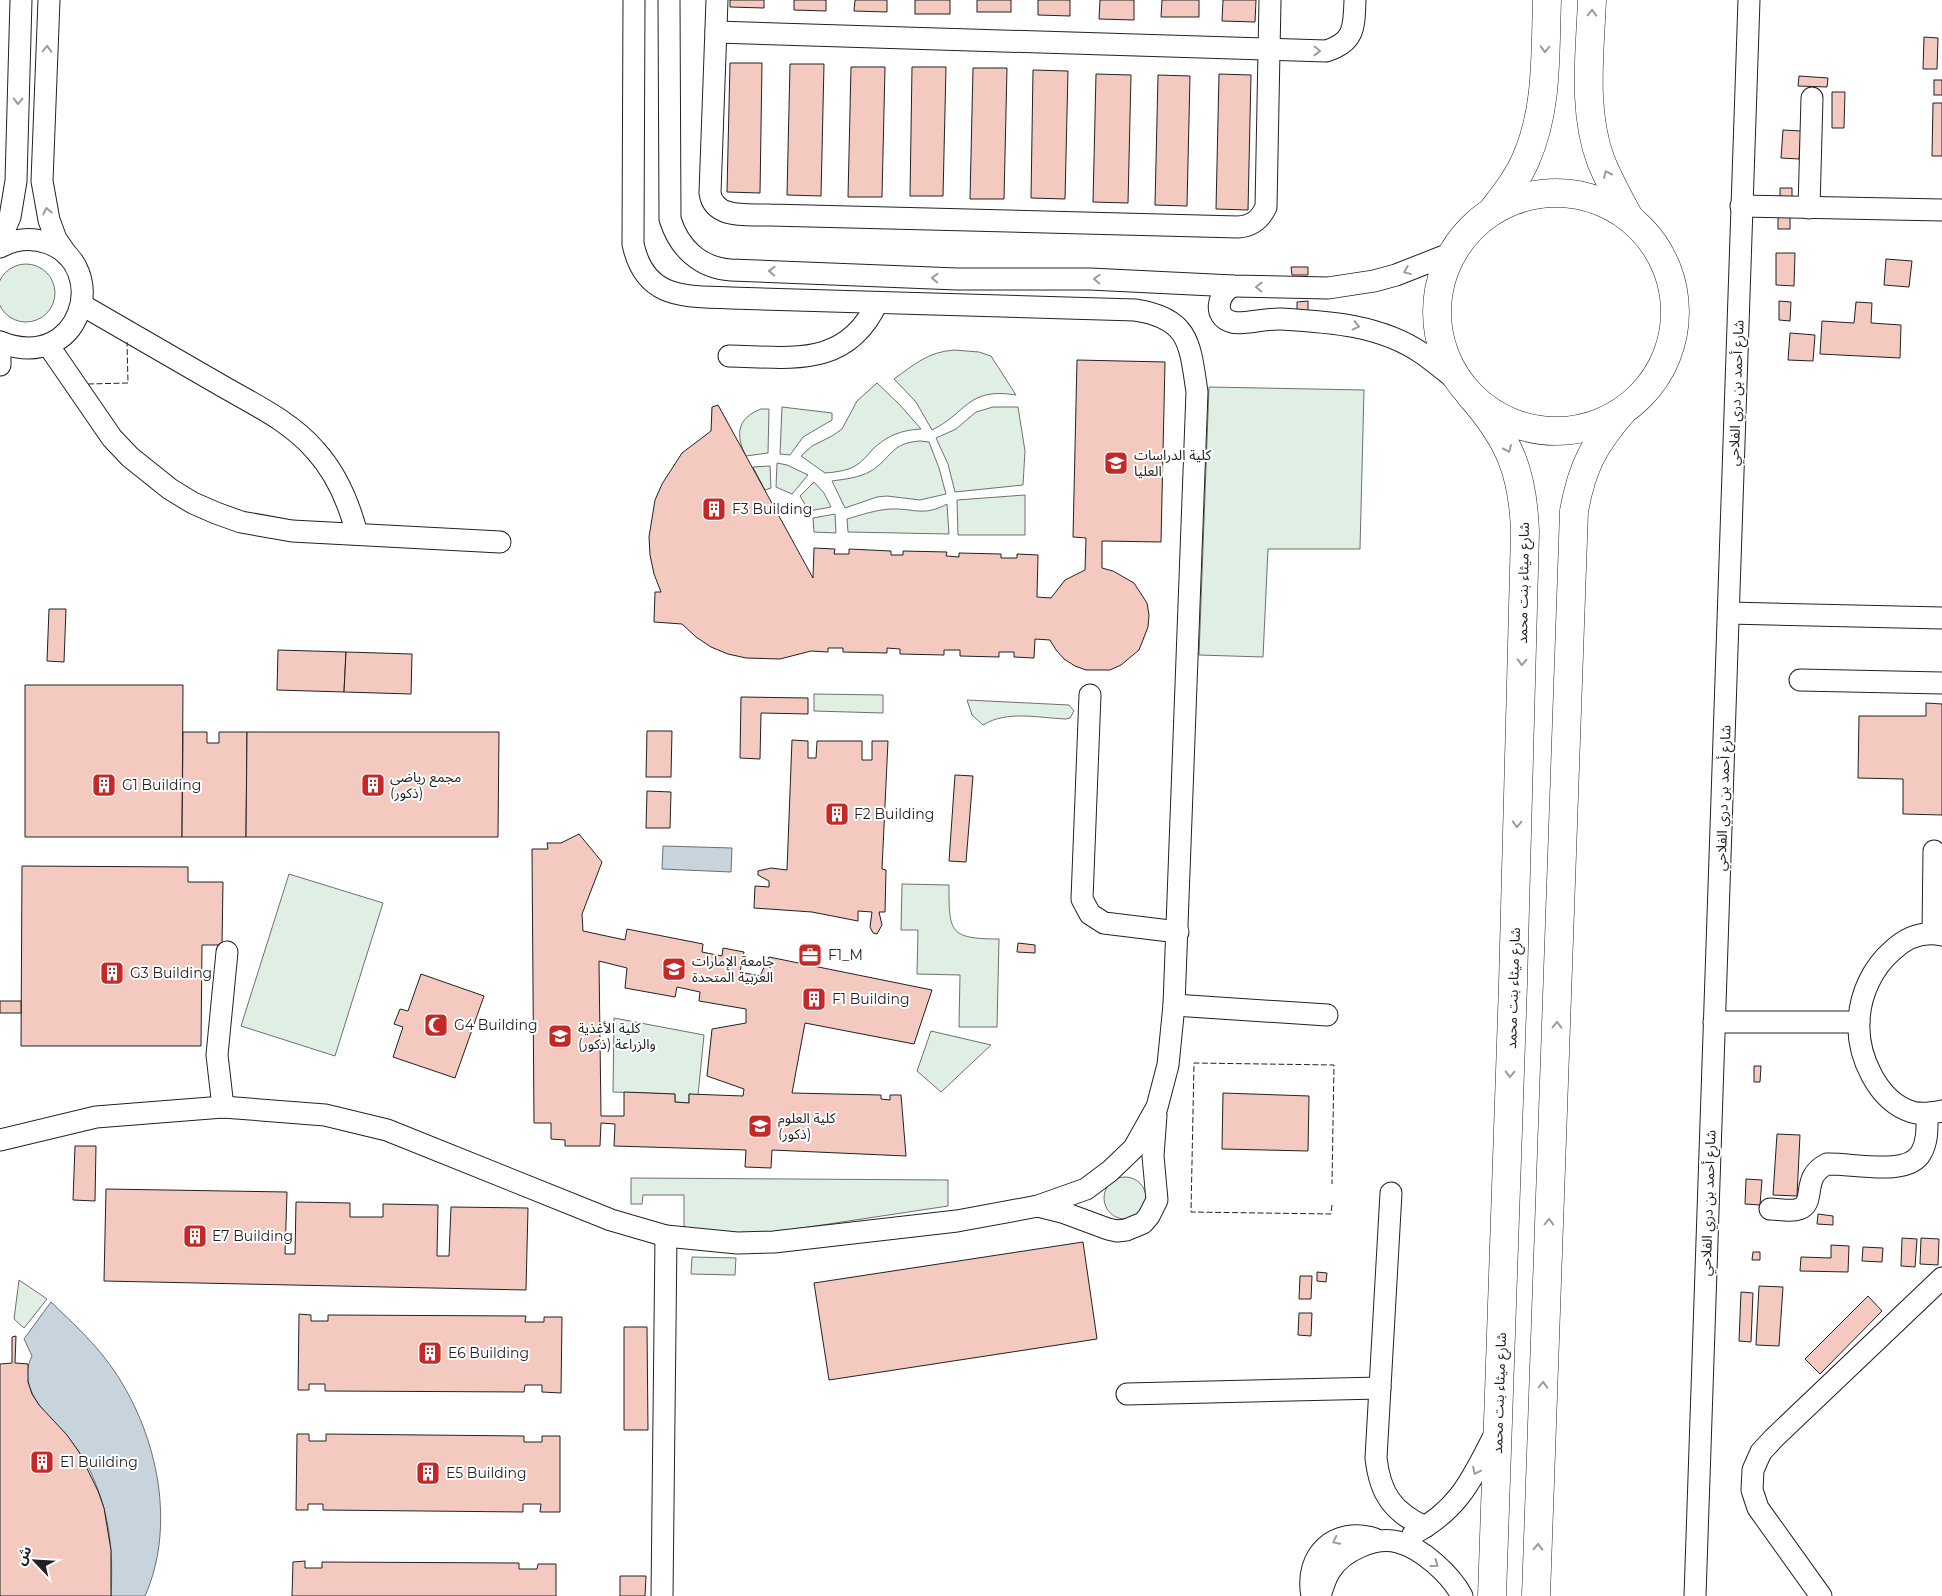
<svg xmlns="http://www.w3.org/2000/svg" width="1942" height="1596" viewBox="0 0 1942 1596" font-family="Montserrat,'Noto Sans Arabic',sans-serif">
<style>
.green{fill:#e0efe3;stroke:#6f6f6f}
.water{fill:#c7d3dd;stroke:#6f6f6f}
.building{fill:#f3c9c0;stroke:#222;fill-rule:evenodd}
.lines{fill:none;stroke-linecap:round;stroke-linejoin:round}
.minor-casing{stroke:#222;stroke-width:23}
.major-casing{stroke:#222;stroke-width:29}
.minor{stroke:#fff;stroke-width:21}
.major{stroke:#fff;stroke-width:28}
.fence{stroke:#222;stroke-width:1;stroke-dasharray:6 2.5;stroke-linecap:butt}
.oneway{stroke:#9c9c9c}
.labels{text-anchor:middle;stroke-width:4;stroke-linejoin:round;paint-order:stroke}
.street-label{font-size:14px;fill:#222;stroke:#fff}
.poi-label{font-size:14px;fill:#222;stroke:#fff;text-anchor:start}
</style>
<rect width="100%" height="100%" fill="#fff"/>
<!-- green -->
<g class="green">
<circle cx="26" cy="293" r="29"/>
<path d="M954 350 979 352 991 356 1016 395C967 387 967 413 932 430L916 402 894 379C915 364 928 352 954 350Z"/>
<path d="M877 383 900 405 921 429C901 430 886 436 872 450 867 456 862 462 855 466 846 471 836 472 825 473L801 456 812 446 832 436 842 429 857 401Z"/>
<polygon points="1209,387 1364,390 1360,549 1268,549 1263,657 1199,655"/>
<polygon points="782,407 832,413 832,420 803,437 790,455 780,454"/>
<polygon points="993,407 1018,407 1025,451 1023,485 955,492 948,464 936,438 956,429 976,412"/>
<path d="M761 409H769L768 453 746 456C735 435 737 418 761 409Z"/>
<path d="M920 441 929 442 939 468 946 494 920 500 887 496 877 497 845 508 832 481C845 479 859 478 871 471 892 458 890 443 920 441Z"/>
<polygon points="777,463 787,465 808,475 792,494 776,487"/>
<polygon points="770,466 771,488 765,490 753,467"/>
<polygon points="814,482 824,493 831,507 809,511 800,496"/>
<polygon points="1025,495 1025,535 958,535 957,500"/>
<path d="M947 504 949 534 848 532 847 519C861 515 875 510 890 509 914 508 923 517 947 504Z"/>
<polygon points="835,514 836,533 814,532 813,518"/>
<polygon points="814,694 883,695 883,713 814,711"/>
<path d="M967 700 1069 705 1074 711 1070 718 1066 719C1039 718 1007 710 983 725L972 715Z"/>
<polygon points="289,874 383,903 335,1056 241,1026"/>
<path d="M902 884 949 885C949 932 949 939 999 939L997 1027H959L960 975 917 974 918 930H901Z"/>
<polygon points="614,1018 704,1035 698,1095 689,1094 689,1103 675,1102 675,1094 613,1092"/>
<polygon points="931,1031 991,1045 941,1092 917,1071"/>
<circle cx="1125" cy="1198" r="21"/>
<path d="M631 1178 948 1180V1206L769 1233C740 1234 712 1232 684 1227V1195H643L642 1204H631Z"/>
<polygon points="692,1257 736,1258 735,1275 691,1274"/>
<polygon points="19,1280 47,1299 24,1328 14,1319"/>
</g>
<!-- water -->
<g class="water">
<polygon points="663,846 732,848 731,872 662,869"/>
<path d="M51 1302C75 1325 99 1347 117 1375 158 1438 176 1526 145 1596H111C113 1561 111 1523 98 1490 93 1476 86 1461 77 1449 58 1423 13 1392 32 1356L24 1339Z"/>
</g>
<!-- building -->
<g class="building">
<polygon points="730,0 764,0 764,8 730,7"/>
<polygon points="794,0 826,0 826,11 794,10"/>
<polygon points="855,0 887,0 887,12 854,11"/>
<rect x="915" y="0" width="35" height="14"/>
<rect x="977" y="0" width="34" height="12"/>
<polygon points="1038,0 1070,0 1070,16 1038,15"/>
<polygon points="1100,0 1134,0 1134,20 1099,19"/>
<polygon points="1162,0 1199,0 1199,17 1161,17"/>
<polygon points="1223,0 1256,0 1255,22 1222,21"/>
<polygon points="1924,37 1938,38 1937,69 1923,69"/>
<polygon points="730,63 762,63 760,193 727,192"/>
<polygon points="790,64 824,64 821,196 787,195"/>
<polygon points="851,67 885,67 882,197 848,197"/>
<polygon points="912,67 946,67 943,196 910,196"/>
<polygon points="973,68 1007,68 1004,199 970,199"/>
<polygon points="1033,70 1068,71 1065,199 1031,198"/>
<polygon points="1096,74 1131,75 1128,203 1093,202"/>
<polygon points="1219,74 1251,75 1248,210 1216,209"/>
<polygon points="1158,75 1190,76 1187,206 1155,205"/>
<polygon points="1799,76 1828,78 1827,87 1798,86"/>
<rect x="1934" y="80" width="8" height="15"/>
<polygon points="1832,92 1845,92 1844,128 1832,128"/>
<polygon points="1933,103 1942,103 1942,156 1932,156"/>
<polygon points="1783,130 1801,131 1799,159 1781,158"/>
<polygon points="1780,188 1792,188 1792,198 1780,197"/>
<rect x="1778" y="216" width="12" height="13"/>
<polygon points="1776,253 1795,253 1794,286 1776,285"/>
<polygon points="1886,259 1912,261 1909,287 1884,285"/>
<polygon points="1291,267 1308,267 1308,275 1292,275"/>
<polygon points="1308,301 1308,313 1297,313 1297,302"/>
<polygon points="1779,301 1791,302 1790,321 1779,320"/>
<polygon points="1856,302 1872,303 1871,323 1901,325 1900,358 1820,354 1822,321 1854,323"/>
<polygon points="1790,333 1815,335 1813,361 1788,360"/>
<polygon points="1077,360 1165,362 1161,542 1102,541 1102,568 1113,571 1134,583 1147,603 1149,615 1148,627 1139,650 1121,665 1110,670 1086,670 1075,666 1064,659 1056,650 1050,640 1035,639 1034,658 1014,657 1014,652 999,652 999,657 960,656 960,650 944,650 944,655 900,654 900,649 887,648 887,653 843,652 843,648 828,648 828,652 811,651 780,659 746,658 728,654 711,647 696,637 682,624 654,622 655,592 661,592 654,574 650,555 649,537 655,500 662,484 682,453 711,431 712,407 718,405 813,578 814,548 835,549 834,554 849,554 849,549 891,551 891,555 903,555 903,551 947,552 946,556 959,557 959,553 1001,554 1001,558 1017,558 1017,554 1038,555 1037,597 1051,598 1065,580 1085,570 1086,538 1073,537"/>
<polygon points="49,609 66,609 64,662 47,661"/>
<polygon points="278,650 346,652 344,692 277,690"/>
<polygon points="346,652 412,654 411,694 344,692"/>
<polygon points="25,685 183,685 182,837 25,837"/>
<polygon points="741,697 808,698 808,714 761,713 760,759 740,758"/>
<polygon points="1926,703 1942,704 1942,815 1903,814 1903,779 1858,778 1859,716 1926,716"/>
<polygon points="647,731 672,731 671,777 646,777"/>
<polygon points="183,732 207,732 207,743 219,743 219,732 247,732 246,837 182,837"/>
<polygon points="247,732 499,732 498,837 246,837"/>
<polygon points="792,740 808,741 808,758 816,758 817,741 862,741 862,760 872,760 872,741 888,741 882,869 886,870 885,912 879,912 882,925 877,934 873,933 870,927 872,912 858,911 858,921 812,912 754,908 755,886 769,887 769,881 758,875 758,871 771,868 787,870"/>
<polygon points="955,775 973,776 966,862 949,861"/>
<polygon points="647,791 671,792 670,828 646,828"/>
<path d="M579 834 602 862 582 914 583 931 625 940 627 929 703 944 702 952 722 956 723 948 744 952 740 972 760 976 769 957 932 990 914 1044 805 1023 792 1093 881 1095V1099L890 1100V1095H901L906 1156 772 1150 771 1168 745 1167 746 1150 614 1146 615 1124 601 1123 600 1146H565V1140L551 1139V1123H534L532 849H548L547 843H561ZM599 961 627 968 625 988 675 997 677 987 700 992 699 1001 746 1009V1023L712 1029 707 1076 744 1089 743 1096 689 1094V1103L675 1102V1094L624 1092V1116H601Z"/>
<polygon points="22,866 188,867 188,882 223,882 222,945 202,945 201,1046 21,1046"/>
<polygon points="1018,943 1035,945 1035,953 1017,952"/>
<polygon points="421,974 484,996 455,1078 393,1057 403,1027 394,1024 400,1009 408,1011"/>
<rect x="0" y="1001" width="21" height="12"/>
<polygon points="1754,1066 1761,1066 1760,1082 1754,1082"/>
<polygon points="1223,1093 1309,1096 1308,1151 1222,1149"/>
<polygon points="1777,1134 1800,1135 1797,1196 1773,1195"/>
<polygon points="75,1146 96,1146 95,1201 73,1200"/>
<polygon points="1746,1179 1762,1180 1760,1205 1745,1204"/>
<polygon points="106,1189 287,1192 285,1254 295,1254 296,1202 350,1203 350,1217 383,1217 383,1204 438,1205 437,1256 449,1256 451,1207 528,1208 526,1290 104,1281"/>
<polygon points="1818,1214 1833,1216 1833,1225 1817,1224"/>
<polygon points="1902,1238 1917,1239 1915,1267 1901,1266"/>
<polygon points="1921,1238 1939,1239 1938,1265 1920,1264"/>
<polygon points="1083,1242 1097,1339 829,1380 814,1283"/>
<polygon points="1831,1245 1849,1246 1848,1272 1800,1271 1801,1257 1831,1258"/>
<polygon points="1863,1247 1883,1248 1882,1262 1862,1261"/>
<polygon points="1753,1252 1760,1252 1760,1260 1752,1260"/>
<polygon points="1317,1272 1327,1273 1326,1282 1317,1281"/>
<polygon points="1300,1276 1312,1276 1311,1299 1299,1299"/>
<polygon points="1759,1286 1783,1287 1779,1346 1756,1345"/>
<polygon points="1741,1292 1753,1293 1751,1342 1739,1341"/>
<polygon points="1868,1296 1882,1311 1820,1374 1805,1359"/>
<polygon points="1299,1313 1312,1313 1311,1336 1298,1335"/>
<polygon points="299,1314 311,1315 311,1321 328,1321 328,1315 526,1316 525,1322 544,1322 544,1317 562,1317 561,1393 542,1392 542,1385 525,1385 524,1392 325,1391 325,1384 309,1384 309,1390 298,1390"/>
<polygon points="624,1327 647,1327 648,1430 624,1430"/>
<polygon points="16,1336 15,1363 28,1364 28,1382 32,1394 39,1405 67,1435 79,1452 98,1491 104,1508 111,1550 111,1596 0,1596 0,1364 12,1363 12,1337"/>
<polygon points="297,1434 309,1434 309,1441 326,1441 326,1434 524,1436 524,1442 542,1442 542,1436 560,1436 560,1512 540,1512 541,1504 523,1504 523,1512 323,1510 323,1504 308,1504 308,1510 296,1510"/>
<polygon points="305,1561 305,1568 322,1568 322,1562 519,1563 519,1569 537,1569 538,1564 556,1564 556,1596 292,1596 293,1562"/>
<polygon points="620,1576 646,1576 645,1596 620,1596"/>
</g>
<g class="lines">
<!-- minor casing -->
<g class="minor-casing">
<g id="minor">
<polyline points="49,0 42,181 49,220 56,239 67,255"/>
<path d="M669 0 670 219C679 248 700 268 731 270L957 279H1090L1233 286 1328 288 1374 281 1396 275 1452 253"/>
<path d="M717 0 710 193C714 220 750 214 770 215L1238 227C1252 226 1260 220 1266 207L1270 0"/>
<path d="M716 32 1326 51C1355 42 1354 27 1355 0"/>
<polyline points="1741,206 1942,210"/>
<polyline points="1809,208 1812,98"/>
<polyline points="0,240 10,217 16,181 21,0"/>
<path d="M0 247C15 239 31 237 48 243 111 266 82 374 0 342"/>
<path d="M1233 286C1218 293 1212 317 1232 322 1241 325 1268 318 1281 319 1331 322 1381 325 1423 354 1436 363 1447 373 1459 382"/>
<path d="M82 305C127 331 172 357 217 383 251 403 289 420 315 450 337 474 349 503 357 534"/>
<polyline points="48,345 112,438 130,457 170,489 193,503 216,513 241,522 292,531 500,542"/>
<path d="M729 356C790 357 846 369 877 303"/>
<polyline points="0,365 0,342"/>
<polyline points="1729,613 1942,618"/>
<polyline points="1800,680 1942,683"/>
<polyline points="1090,695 1082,899 1090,914 1104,923 1178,932"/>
<polyline points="1933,933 1934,851"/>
<path d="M1942 935C1923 931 1907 937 1893 950 1873 967 1860 994 1859 1021 1857 1055 1877 1101 1912 1112 1922 1115 1932 1113 1942 1111"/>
<polyline points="1174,1005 1327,1015"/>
<polyline points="1714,1022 1859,1022"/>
<polyline points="223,1107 217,1055 227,952"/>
<path d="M0 1140 96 1117 223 1107 325 1115 387 1130 611 1220 666 1236 737 1243 774 1242 957 1221 1038 1206 1086 1189 1110 1171 1134 1148 1157 1107 1168 1065 1174 1005 1197 392C1190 345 1190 318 1135 310L731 298C685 296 645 300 633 244L634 0"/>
<path d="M1391 1193 1376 1458C1380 1494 1393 1512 1425 1527"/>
<polyline points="1038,1206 1062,1212 1108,1229 1117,1231 1126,1230 1143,1223 1149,1216 1157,1200 1153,1156 1156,1115"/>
<path d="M1770 1209C1779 1209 1791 1212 1799 1209 1817 1203 1800 1177 1827 1164 1852 1163 1908 1177 1921 1153 1928 1141 1927 1127 1927 1114"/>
<polyline points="1127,1394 1380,1388"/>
<path d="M1413 1534C1461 1508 1472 1478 1496 1432"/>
<polyline points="662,1596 666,1236"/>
<path d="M1312 1596C1304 1555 1335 1526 1375 1539"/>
<path d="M1320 1596C1323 1587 1325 1579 1330 1571 1342 1551 1375 1536 1398 1542 1422 1548 1451 1575 1462 1596"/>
<polyline points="1695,1596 1749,0"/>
<polyline points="1821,1596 1758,1508 1752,1490 1753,1470 1761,1452 1774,1438 1942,1278"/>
</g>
</g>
<!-- major casing -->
<g class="major-casing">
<g id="major">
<path d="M1592 0C1590 52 1582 111 1601 161 1609 181 1619 199 1629 217"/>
<circle cx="1556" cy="312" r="119"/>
<path d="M1492 211C1505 194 1518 178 1526 159 1548 109 1545 54 1547 0"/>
<path d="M1470 395C1510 440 1523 473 1525 532L1513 984 1492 1596"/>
<path d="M1536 1596 1574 511C1582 467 1594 444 1623 411"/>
</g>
</g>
<!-- minor -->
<use href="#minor" class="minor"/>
<!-- major -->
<use href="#major" class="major"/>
<!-- fence -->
<g class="fence">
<polyline points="88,384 128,383 127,342"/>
<polyline points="1332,1205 1331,1214 1191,1212 1194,1063 1334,1065 1332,1184"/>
</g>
</g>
<!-- one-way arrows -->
<defs><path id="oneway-chevron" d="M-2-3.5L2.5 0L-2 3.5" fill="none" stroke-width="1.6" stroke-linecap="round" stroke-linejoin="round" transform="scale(1.25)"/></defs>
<g class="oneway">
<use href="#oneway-chevron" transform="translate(1592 13) rotate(-88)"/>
<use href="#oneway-chevron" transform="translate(47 49) rotate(-88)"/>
<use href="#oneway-chevron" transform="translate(1545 49) rotate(92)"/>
<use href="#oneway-chevron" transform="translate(1317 51) rotate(1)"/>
<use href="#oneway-chevron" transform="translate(18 101) rotate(91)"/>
<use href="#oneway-chevron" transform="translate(1607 174) rotate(-114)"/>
<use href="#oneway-chevron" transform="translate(47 211) rotate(-102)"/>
<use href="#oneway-chevron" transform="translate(772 271) rotate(-178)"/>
<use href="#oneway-chevron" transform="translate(1407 271) rotate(158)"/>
<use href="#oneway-chevron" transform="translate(935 278) rotate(-178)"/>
<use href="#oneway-chevron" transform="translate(1097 279) rotate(-177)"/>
<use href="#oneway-chevron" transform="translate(1259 287) rotate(-179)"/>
<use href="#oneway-chevron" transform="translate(1356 326) rotate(13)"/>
<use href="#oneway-chevron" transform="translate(1508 449) rotate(66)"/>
<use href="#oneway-chevron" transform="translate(1522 662) rotate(92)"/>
<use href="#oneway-chevron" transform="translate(1517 824) rotate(92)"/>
<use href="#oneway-chevron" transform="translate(1557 1025) rotate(-88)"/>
<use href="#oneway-chevron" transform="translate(1510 1074) rotate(92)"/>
<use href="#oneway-chevron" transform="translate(1549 1222) rotate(-88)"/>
<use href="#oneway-chevron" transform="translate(1543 1385) rotate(-88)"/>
<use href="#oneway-chevron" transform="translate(1476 1471) rotate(116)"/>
<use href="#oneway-chevron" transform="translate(1336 1541) rotate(154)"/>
<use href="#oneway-chevron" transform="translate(1538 1547) rotate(-88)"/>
<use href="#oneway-chevron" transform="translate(1435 1564) rotate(36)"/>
</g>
<!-- icons -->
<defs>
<g id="university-square" transform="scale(1.25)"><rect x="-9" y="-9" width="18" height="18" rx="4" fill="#c62828" stroke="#fff"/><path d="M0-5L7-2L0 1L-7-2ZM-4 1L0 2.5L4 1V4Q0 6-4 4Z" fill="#fff"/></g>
<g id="building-square" transform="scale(1.25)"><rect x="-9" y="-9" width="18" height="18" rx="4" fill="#c62828" stroke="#fff"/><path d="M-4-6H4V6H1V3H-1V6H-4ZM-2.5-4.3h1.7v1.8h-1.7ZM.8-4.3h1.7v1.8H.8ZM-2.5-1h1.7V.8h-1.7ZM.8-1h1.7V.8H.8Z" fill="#fff"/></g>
<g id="office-square" transform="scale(1.25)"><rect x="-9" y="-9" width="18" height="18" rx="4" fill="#c62828" stroke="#fff"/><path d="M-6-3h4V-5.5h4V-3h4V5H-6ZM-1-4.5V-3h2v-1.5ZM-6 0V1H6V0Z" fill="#fff"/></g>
<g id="mosque-square" transform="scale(1.25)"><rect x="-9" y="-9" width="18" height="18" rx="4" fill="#c62828" stroke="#fff"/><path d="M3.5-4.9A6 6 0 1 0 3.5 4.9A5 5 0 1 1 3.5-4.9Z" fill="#fff"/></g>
</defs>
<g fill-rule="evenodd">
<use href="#university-square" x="1116" y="463"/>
<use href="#building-square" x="714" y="509"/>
<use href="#building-square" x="104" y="785"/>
<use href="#building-square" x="373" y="785"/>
<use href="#building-square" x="837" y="814"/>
<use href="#office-square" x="810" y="955"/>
<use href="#university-square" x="674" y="969"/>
<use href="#building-square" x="112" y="973"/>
<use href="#building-square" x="814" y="999"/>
<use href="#mosque-square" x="436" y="1025"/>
<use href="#university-square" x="560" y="1036"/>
<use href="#university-square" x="760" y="1126"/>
<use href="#building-square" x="195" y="1236"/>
<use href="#building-square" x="430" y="1353"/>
<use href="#building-square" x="42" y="1462"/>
<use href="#building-square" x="428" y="1473"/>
</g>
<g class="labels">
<!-- street labels -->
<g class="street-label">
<text transform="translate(1736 393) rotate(-88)" y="5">شارع أحمد بن دري الفلاحي</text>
<text transform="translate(1523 583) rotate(-89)" y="5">شارع ميثاء بنت محمد</text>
<text transform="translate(1723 798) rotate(-88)" y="5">شارع أحمد بن دري الفلاحي</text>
<text transform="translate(1513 988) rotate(-88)" y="5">شارع ميثاء بنت محمد</text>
<text transform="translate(1708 1203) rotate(-88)" y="5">شارع أحمد بن دري الفلاحي</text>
<text transform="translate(1499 1393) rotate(-88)" y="5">شارع ميثاء بنت محمد</text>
</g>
<!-- poi labels -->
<g class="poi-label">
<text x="1134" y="460">كلية الدراسات<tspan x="1134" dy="16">العليا</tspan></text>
<text x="732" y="514">F3 Building</text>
<text x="390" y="782">مجمع رياضي<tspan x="390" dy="16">(ذكور)</tspan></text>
<text x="122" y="790">G1 Building</text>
<text x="854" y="819">F2 Building</text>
<text x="828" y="960">F1_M</text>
<text x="692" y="966">جامعة الإمارات<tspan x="692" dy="16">العربية المتحدة</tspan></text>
<text x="130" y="978">G3 Building</text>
<text x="832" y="1004">F1 Building</text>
<text x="454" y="1030">G4 Building</text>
<text x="578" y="1033">كلية الأغذية<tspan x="578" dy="16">والزراعة (ذكور)</tspan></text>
<text x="778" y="1123">كلية العلوم<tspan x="778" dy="16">(ذكور)</tspan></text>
<text x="212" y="1241">E7 Building</text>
<text x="448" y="1358">E6 Building</text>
<text x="60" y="1467">E1 Building</text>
<text x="446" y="1478">E5 Building</text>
</g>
</g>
<!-- north arrow -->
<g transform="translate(35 1561) rotate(295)" stroke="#ffffff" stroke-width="4" paint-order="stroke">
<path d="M0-4L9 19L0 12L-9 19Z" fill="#222222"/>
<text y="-8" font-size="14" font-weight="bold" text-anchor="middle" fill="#222222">ش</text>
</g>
</svg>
